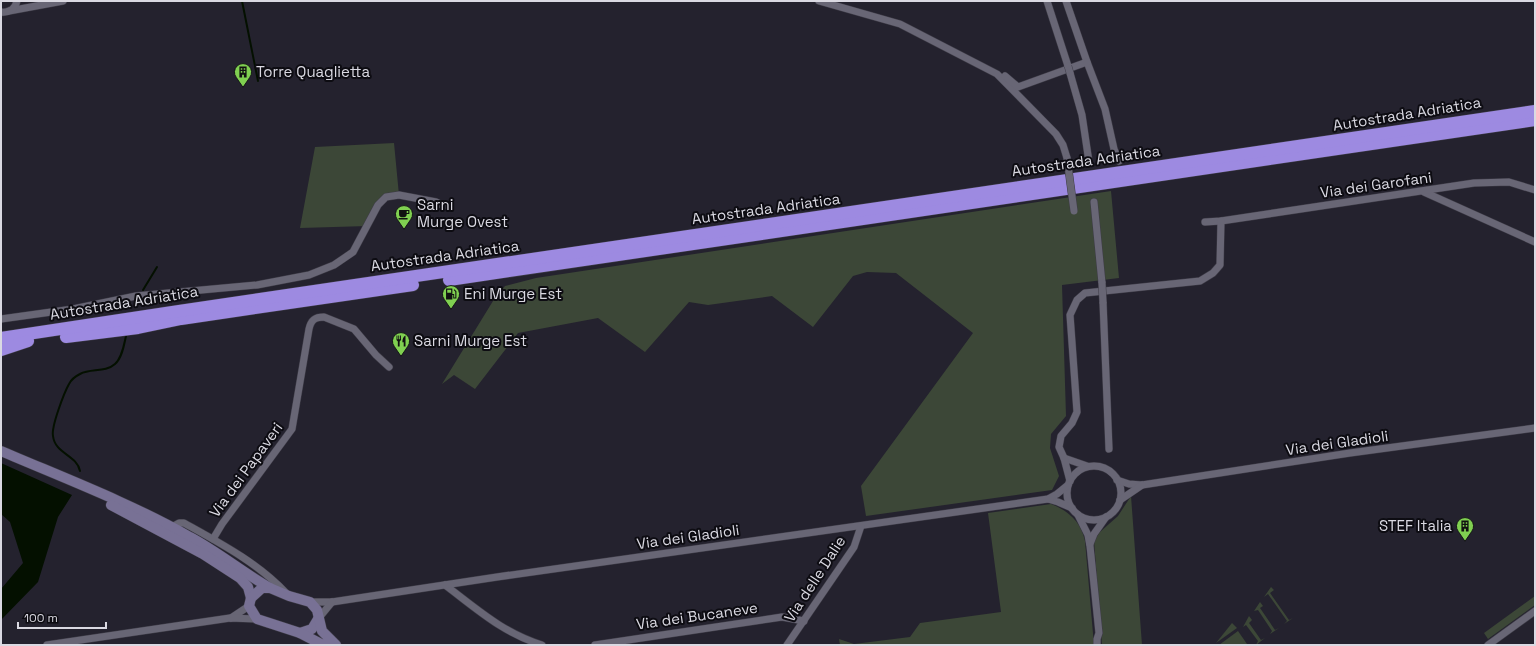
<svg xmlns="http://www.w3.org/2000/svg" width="1536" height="646" viewBox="0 0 1536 646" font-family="'Space Grotesk',sans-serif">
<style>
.green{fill:#3c4737}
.water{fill:#041000}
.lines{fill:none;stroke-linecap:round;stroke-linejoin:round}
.stream{stroke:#041000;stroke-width:2}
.minor-casing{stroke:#3e3c47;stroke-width:8}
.secondary-casing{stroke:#3e3c47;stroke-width:11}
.motorway-casing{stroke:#3e3c47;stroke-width:13}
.minor{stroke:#686675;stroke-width:7}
.secondary{stroke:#787195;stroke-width:10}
.motorway{stroke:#9d8ae1;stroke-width:12}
.minor-bridge-casing{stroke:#3e3c47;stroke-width:8;stroke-linecap:butt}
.minor-bridge{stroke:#686675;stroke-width:7}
.labels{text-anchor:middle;stroke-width:4;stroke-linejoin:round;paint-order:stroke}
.poi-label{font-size:15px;fill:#dad9e2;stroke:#0d0c12;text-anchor:start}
.street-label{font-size:15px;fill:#dad9e2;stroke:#0d0c12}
</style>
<rect width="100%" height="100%" fill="#24222e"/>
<!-- green -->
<g class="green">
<polygon points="394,143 399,195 386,197 368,226 300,228 315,147"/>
<polygon points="1111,191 1119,278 1062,285 1066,416 1051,434 1050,448 1059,476 1052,490 866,516 861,486 973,333 896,273 867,272 853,276 813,327 772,296 708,305 689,302 645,352 598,318 518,333 475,389 454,375 442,384 493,301 505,286 536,278"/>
<polygon points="1131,496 1142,645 1102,645 1094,541 1100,532 1118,516"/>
<path d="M1051 504C1069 511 1081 522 1085 541L1094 645H840L839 639 854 644 910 637 920 623 1001 612 988 513Z"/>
<polygon points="1271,587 1274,590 1270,593 1289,620 1293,618 1284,624 1287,621 1268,594 1264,597"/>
<polygon points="1535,596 1535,605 1488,639 1484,633"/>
<polygon points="1260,602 1263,606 1260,608 1275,630 1279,628 1270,634 1272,631 1258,610 1254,611"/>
<polygon points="1249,616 1252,620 1249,623 1261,640 1265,638 1256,645 1258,641 1246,625 1243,627"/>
<polygon points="1232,623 1237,628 1216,643"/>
<polygon points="1238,631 1247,644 1246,645 1219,645"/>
</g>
<!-- water -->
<polygon class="water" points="1,463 72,495 58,517 38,582 1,620 1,589 23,563 10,522 1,514"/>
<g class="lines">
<!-- stream -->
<g class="stream">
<polyline points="242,1 258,81"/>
<polyline points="143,290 157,267"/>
<polyline points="136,306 137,299"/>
<path d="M80 471C77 455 55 454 53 436 51 427 64 393 69 384 71 380 76 376 80 374 91 368 105 373 115 364 122 358 124 345 126 336"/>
</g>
<!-- minor casing -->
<g class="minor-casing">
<g id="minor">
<polyline points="819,1 900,24 997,74 1056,134 1063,145 1067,158"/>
<polyline points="1047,1 1068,66"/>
<polyline points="1066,1 1087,62 1105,109 1114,149 1119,161"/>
<polyline points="9,11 63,1"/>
<path d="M1 12C9 13 15 9 17 1"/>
<polyline points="1070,73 1082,115 1089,162"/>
<polyline points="1005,76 1018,87 1087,62"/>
<polyline points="1424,192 1535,242"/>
<polyline points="1094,202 1102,283"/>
<polyline points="1205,222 1221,221 1474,183 1509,182 1535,190"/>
<polyline points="1103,302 1109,449"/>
<polyline points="1,319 73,309 136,296 257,285 309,275 334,265 353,252 378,205 386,197 399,195 436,202 444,206"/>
<polyline points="1064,458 1087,466"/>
<circle cx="1094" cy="493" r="27"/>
<polyline points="1117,480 1129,484 1142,485 1350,453 1535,428"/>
<polyline points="1070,481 1064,458 1059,447 1061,436 1072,423 1077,412 1070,315 1077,300 1085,293 1200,281 1213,273 1220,265 1221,221"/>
<polyline points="1048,499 1058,502 1072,508"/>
<polyline points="1120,500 1142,485"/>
<polyline points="1078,515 1088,535 1090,546 1099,633 1097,639 1097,645"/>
<path d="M172 527 179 523H184C220 543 258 563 286 593"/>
<path d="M213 539 222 524 292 429 309 329C311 320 315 317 324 317L354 329 376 355 389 367"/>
<polyline points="1090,544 1094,534 1106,517"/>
<path d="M445 585C477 609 503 633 542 645"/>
<polyline points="310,602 332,602 497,577 1048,499 1057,494 1068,485"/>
<polyline points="231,618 249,606"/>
<polyline points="318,619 332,602"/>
<polyline points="47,645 230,618 257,619"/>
<polyline points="595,645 782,617 804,621"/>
<polyline points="787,645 854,547 861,526"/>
<polyline points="1488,645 1535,611"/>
</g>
</g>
<!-- secondary casing -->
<g class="secondary-casing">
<g id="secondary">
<path d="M1 451C64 478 130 503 190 537 218 552 242 572 270 588"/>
<polyline points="111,505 203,554 240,578 248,587 251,598"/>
<polyline points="300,633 312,629 318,619"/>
<polyline points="323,645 300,633 257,619 249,606 251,598 262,588 270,588 289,596 310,602 317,610 322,631 336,645"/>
</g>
</g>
<!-- motorway casing -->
<g class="motorway-casing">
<g id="motorway">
<polyline points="449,280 1535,120"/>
<polyline points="66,337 138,328 181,319 413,285"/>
<polyline points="1,338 179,311 1535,111"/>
<polyline points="1,350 28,341"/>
</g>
</g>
<!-- minor -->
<use href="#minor" class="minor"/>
<!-- secondary -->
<use href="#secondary" class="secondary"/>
<!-- motorway -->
<use href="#motorway" class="motorway"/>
<!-- minor-bridge casing -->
<g class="minor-bridge-casing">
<g id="minor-bridge">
<polyline points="1068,66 1070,73"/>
<polyline points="1067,158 1074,211"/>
<polyline points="1102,283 1103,302"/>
</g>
</g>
<!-- minor-bridge -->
<use href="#minor-bridge" class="minor-bridge"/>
</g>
<!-- icons -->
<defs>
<g id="building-pin" transform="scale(0.9)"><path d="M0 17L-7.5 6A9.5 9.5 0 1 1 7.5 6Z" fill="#80d051" stroke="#0d0c12"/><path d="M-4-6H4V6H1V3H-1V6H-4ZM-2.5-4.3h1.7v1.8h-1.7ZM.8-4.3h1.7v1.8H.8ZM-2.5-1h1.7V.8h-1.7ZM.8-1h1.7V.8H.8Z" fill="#111"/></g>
<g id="cafe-pin" transform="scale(0.9)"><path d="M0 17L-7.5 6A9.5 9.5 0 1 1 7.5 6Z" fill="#80d051" stroke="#0d0c12"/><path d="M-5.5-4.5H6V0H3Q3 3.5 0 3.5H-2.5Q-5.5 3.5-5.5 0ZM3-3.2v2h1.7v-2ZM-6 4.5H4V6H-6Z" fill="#111"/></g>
<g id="fuel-pin" transform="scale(0.9)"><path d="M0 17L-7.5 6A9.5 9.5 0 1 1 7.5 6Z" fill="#80d051" stroke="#0d0c12"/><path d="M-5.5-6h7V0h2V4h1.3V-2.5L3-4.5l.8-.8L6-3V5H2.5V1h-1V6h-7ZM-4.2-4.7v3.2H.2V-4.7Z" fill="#111"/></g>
<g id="restaurant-pin" transform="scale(0.9)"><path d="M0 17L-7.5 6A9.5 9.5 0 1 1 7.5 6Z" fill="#80d051" stroke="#0d0c12"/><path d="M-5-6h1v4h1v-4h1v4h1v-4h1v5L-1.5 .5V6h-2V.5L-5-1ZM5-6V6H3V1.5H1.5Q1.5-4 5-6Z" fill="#111"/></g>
</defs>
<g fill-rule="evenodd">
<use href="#building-pin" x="243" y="72"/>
<use href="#cafe-pin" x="404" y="214"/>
<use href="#fuel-pin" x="451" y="294"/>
<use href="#restaurant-pin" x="401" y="341"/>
<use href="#building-pin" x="1465" y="526"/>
</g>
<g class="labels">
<!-- poi labels -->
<g class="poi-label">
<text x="256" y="77">Torre Quaglietta</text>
<text x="417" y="210">Sarni<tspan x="417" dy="17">Murge Ovest</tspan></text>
<text x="464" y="299">Eni Murge Est</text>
<text x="414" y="346">Sarni Murge Est</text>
<text x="1452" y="531" text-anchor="end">STEF Italia</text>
</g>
<!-- street labels -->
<g class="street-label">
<text transform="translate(1407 114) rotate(-9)" y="5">Autostrada Adriatica</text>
<text transform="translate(1086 161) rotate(-8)" y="5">Autostrada Adriatica</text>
<text transform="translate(1376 185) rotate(-8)" y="5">Via dei Garofani</text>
<text transform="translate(766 209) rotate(-8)" y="5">Autostrada Adriatica</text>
<text transform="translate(445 256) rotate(-8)" y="5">Autostrada Adriatica</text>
<text transform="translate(124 303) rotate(-9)" y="5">Autostrada Adriatica</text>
<text transform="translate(1337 443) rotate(-8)" y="5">Via dei Gladioli</text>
<text transform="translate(246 470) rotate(-54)" y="5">Via dei Papaveri</text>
<text transform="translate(688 537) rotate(-8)" y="5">Via dei Gladioli</text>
<text transform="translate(815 579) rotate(-57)" y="5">Via delle Dalie</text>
<text transform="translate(697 616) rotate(-8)" y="5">Via dei Bucaneve</text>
</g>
</g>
<!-- border -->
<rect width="1536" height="646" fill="none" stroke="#dad9e2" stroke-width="4"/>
<!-- scale -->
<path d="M18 622v6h88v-6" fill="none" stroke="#dad9e2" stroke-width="2"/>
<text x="24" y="622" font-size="12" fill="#dad9e2" stroke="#0d0c12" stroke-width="3" paint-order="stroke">100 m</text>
</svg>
